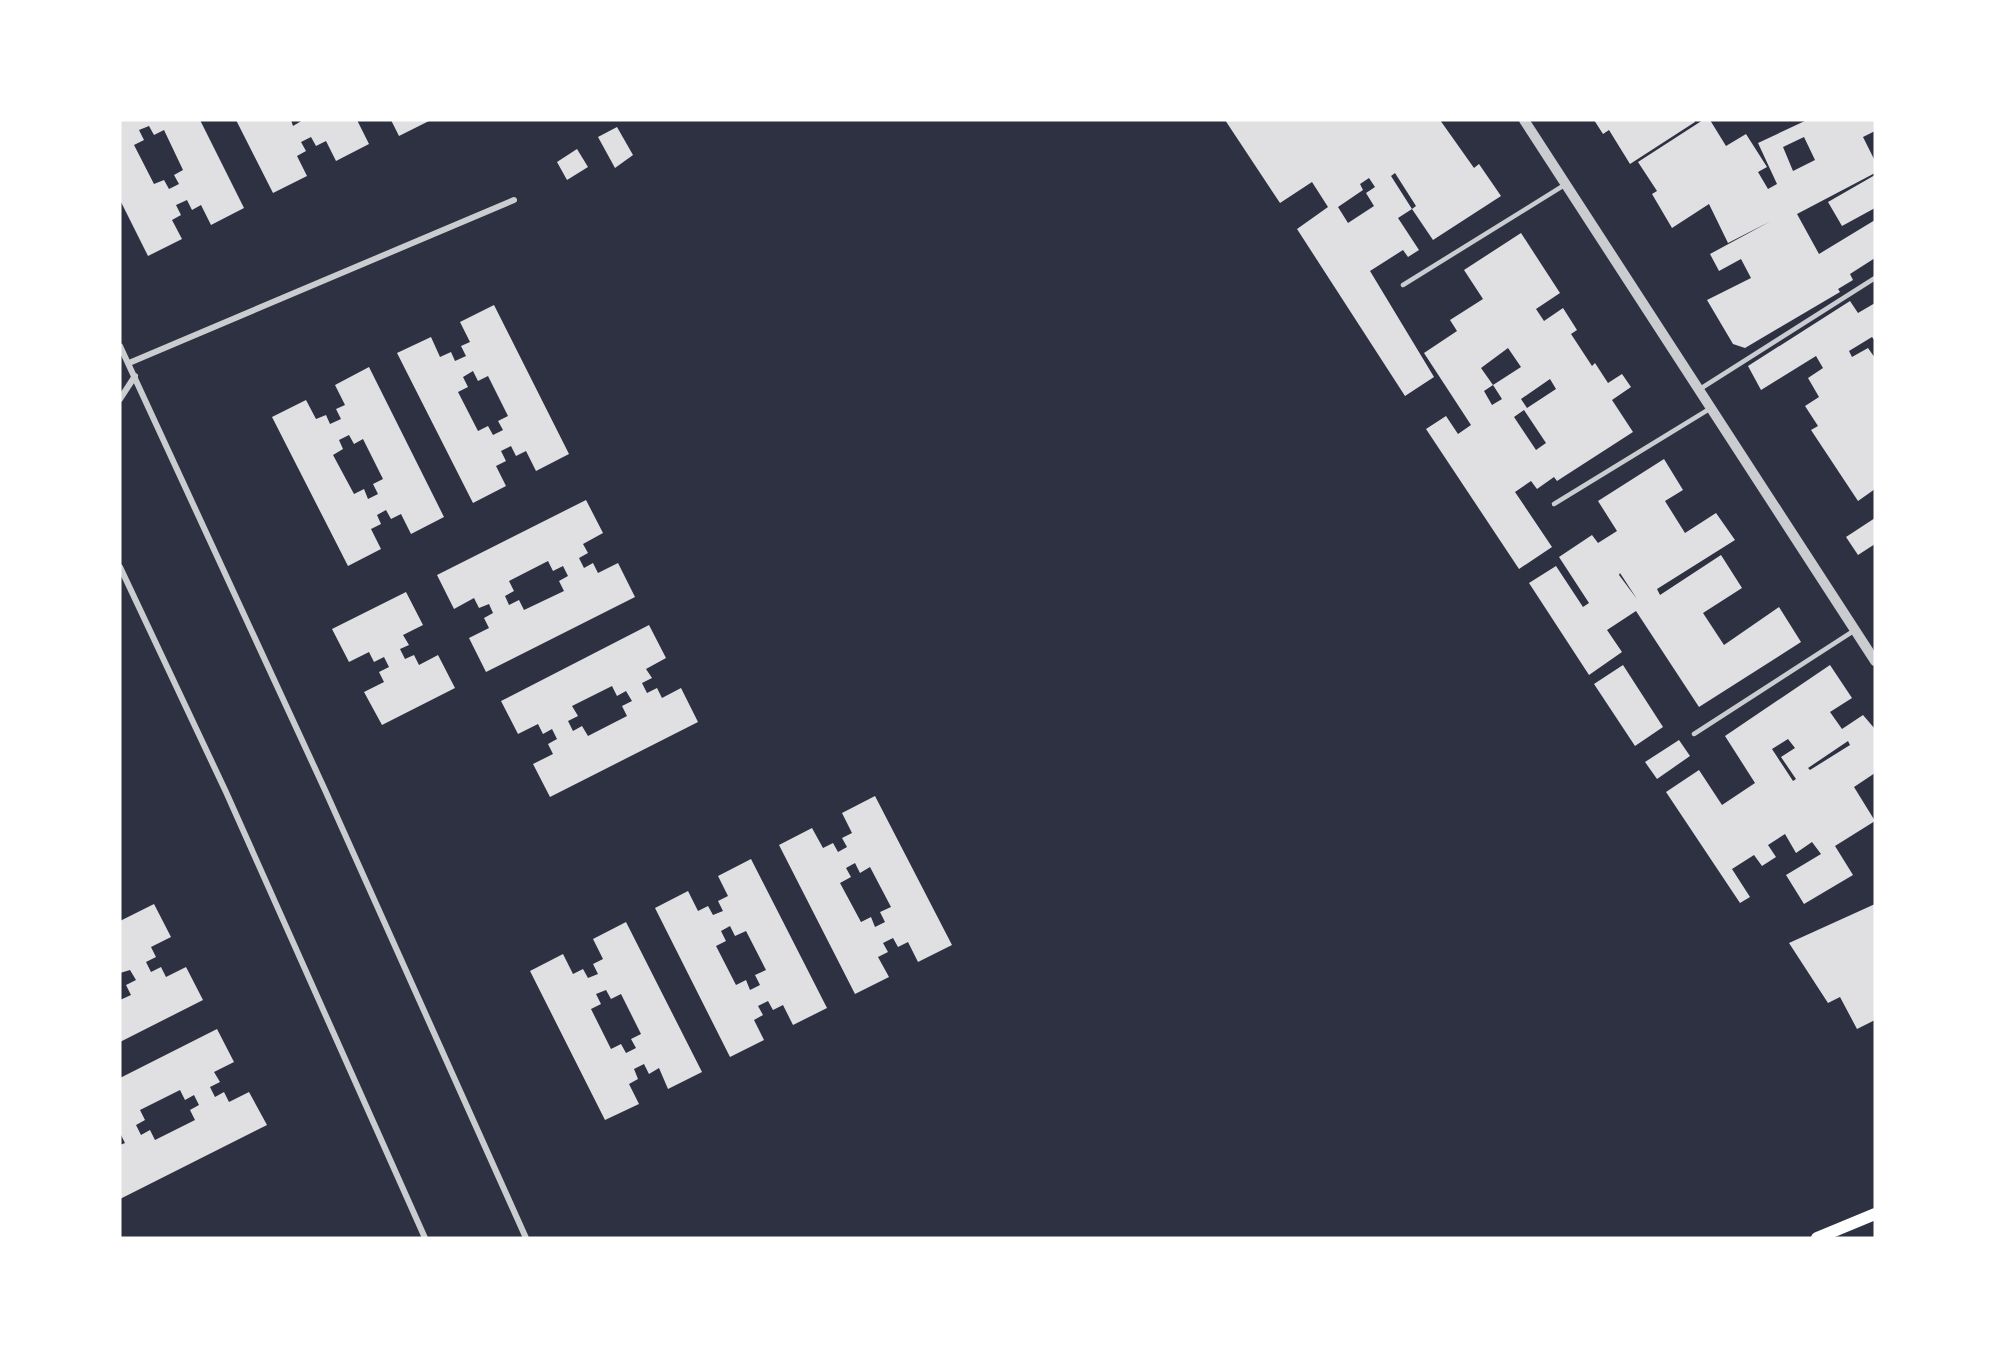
<svg xmlns="http://www.w3.org/2000/svg" width="1995" height="1358" viewBox="0 0 1995 1358" font-family="'Golos Text',sans-serif">
<style>
.building{fill:#e0e0e3;fill-rule:evenodd}
.lines{fill:none;stroke-linecap:round;stroke-linejoin:round}
.service{stroke:#caccd0;stroke-width:4.5}
.minor{stroke:#caccd0;stroke-width:6}
.tertiary{stroke:#caccd0;stroke-width:10}
.secondary{stroke:#fff;stroke-width:12}
</style>
<rect width="100%" height="100%" fill="#2d3142"/>
<!-- building -->
<g class="building">
<path d="M120 120H200L244 208 211 225 201 205 192 210 187 200 176 205 181 215 172 220 182 239 148 256 120 200ZM149 126 154 135 164 130 183 170 174 175 179 184 169 189 164 180 154 184 134 145 144 140 139 130Z"/>
<polygon points="236,120 291,120 293,126 303,120 357,120 369,144 336,161 326,141 316,146 311,137 301,142 306,151 297,156 307,176 273,193"/>
<polygon points="391,120 431,120 399,136"/>
<path d="M1225 120H1440L1474 168 1479 164 1501 196 1433 240 1412 209 1398 218 1419 250 1408 257 1403 250 1370 271 1434 377 1405 396 1297 229 1328 207 1312 182 1280 203ZM1395 173 1416 206 1412 209 1391 176ZM1369 178 1375 187 1366 193 1374 206 1348 223 1338 207 1363 190 1360 184Z"/>
<polygon points="1594,120 1694,120 1695,122 1630,164 1609,130 1603,134"/>
<path d="M1703 120H1710L1726 146 1746 134 1767 167 1758 172 1768 189 1777 184 1758 143 1807 120H1875V131L1863 137 1875 161V173L1797 214 1819 254 1875 220V258L1850 274 1853 280 1838 289 1840 292 1745 348 1733 344 1707 300 1751 278 1741 259 1719 271 1710 254 1771 221 1728 243 1709 204 1672 228 1652 194 1657 191 1638 162ZM1804 137 1815 160 1793 171 1783 147Z"/>
<polygon points="617,127 633,155 615,168 598,137"/>
<polygon points="577,149 588,167 567,180 557,162"/>
<polygon points="1875,175 1875,208 1842,226 1828,202"/>
<path d="M1521 233 1560 293 1536 309 1544 321 1563 308 1577 330 1571 334 1592 366 1595 363 1608 383 1622 374 1631 387 1612 400 1633 432 1557 481 1554 477 1537 489 1531 481 1515 492 1552 547 1519 569 1426 429 1446 416 1458 434 1471 425 1424 353 1457 331 1450 320 1483 299 1464 270ZM1508 348 1521 367 1493 385 1481 368ZM1550 379 1556 389 1527 408 1521 399ZM1493 385 1502 399 1492 405 1484 391ZM1524 410 1546 443 1536 450 1514 417Z"/>
<polygon points="1850,301 1858,313 1875,303 1875,341 1872,337 1849,351 1852,357 1868,348 1875,358 1875,489 1858,501 1811,430 1818,426 1805,406 1819,397 1808,378 1823,368 1816,356 1761,390 1748,366"/>
<path d="M494 305 569 454 536 471 526 451 516 456 511 446 501 451 506 461 496 466 506 486 473 503 397 353 431 337 440 357 451 352 455 361 466 356 461 346 470 342 460 322ZM473 371 478 381 488 376 508 416 498 421 503 430 493 435 488 426 478 431 458 392 468 387 463 377Z"/>
<path d="M369 367 444 517 411 534 401 514 391 519 386 510 377 515 381 524 371 529 381 549 348 566 272 417 306 400 316 419 326 415 330 424 341 419 336 409 345 405 335 385ZM349 435 354 444 363 439 383 479 373 484 378 494 368 499 364 489 354 494 333 455 343 449 339 440Z"/>
<path d="M1664 459 1683 490 1665 501 1685 533 1716 513 1735 540 1657 589 1660 595 1721 555 1742 588 1703 613 1724 645 1779 607 1801 642 1699 707 1636 611 1607 630 1622 652 1589 675 1529 583 1556 566 1583 607 1589 603 1559 557 1592 535 1598 543 1617 531 1598 501ZM1620 573 1637 599 1619 575Z"/>
<path d="M586 500 603 533 583 544 588 553 579 558 584 568 593 563 598 573 618 563 635 597 486 672 469 638 489 628 484 618 493 613 489 604 479 608 474 598 454 609 437 575ZM548 561 553 571 563 566 568 576 559 581 564 591 524 610 519 600 509 605 505 596 514 591 509 581Z"/>
<polygon points="1875,518 1875,544 1858,555 1846,537"/>
<polygon points="406,592 423,625 403,635 409,645 400,649 405,659 414,655 419,665 438,655 455,688 382,725 364,692 384,682 379,672 389,667 384,657 374,662 369,652 349,662 332,629"/>
<path d="M649 625 666 658 646 669 652 678 642 683 647 693 657 688 662 698 681 688 698 722 550 797 533 764 553 754 548 744 557 739 552 729 543 734 538 724 518 734 501 701ZM612 686 617 696 626 691 632 701 622 706 627 716 588 736 582 726 573 731 568 721 578 716 572 706Z"/>
<polygon points="1623,665 1663,727 1635,746 1594,684"/>
<path d="M1830 665 1852 698 1830 712 1842 729 1863 715 1875 729V773L1854 787 1875 821 1835 846 1853 875 1804 904 1786 875 1821 854 1812 842 1796 853 1785 834 1768 845 1776 857 1762 866 1754 855 1732 869 1750 897 1740 903 1666 792 1699 770 1722 805 1755 783 1725 736ZM1788 739 1795 748 1781 757 1796 779 1793 781 1772 749ZM1848 741 1850 745 1810 770 1808 768Z"/>
<polygon points="1679,740 1690,756 1657,779 1645,762"/>
<path d="M875 796 952 945 918 962 908 942 898 947 893 938 883 943 888 952 878 957 889 977 855 994 779 845 812 828 823 848 833 843 838 852 847 847 842 838 852 833 842 813ZM855 863 860 873 870 867 891 907 880 912 885 922 875 927 871 917 861 922 840 883 851 877 846 868Z"/>
<path d="M751 859 827 1008 793 1025 783 1005 773 1010 768 1001 758 1006 763 1015 754 1020 764 1040 730 1057 655 908 688 891 698 911 708 906 713 915 723 911 718 901 728 896 718 876ZM730 926 735 936 746 931 766 970 755 975 760 985 750 990 746 980 736 985 716 946 726 941 721 931Z"/>
<polygon points="154,904 171,937 151,947 156,957 146,962 151,972 161,967 166,977 186,967 203,1000 120,1042 120,1000 131,995 126,985 136,980 130,970 120,973 120,921"/>
<polygon points="1875,904 1875,1020 1857,1029 1840,997 1828,1003 1789,943"/>
<path d="M626 922 702 1072 668 1089 659 1068 649 1074 644 1064 634 1069 638 1079 629 1084 639 1104 605 1120 530 971 563 954 573 974 583 969 588 978 598 974 593 964 603 959 593 939ZM606 990 611 999 621 994 641 1034 631 1039 636 1048 626 1053 621 1044 611 1049 591 1009 601 1004 596 994Z"/>
<path d="M217 1029 234 1062 214 1072 220 1082 210 1087 215 1097 224 1092 229 1102 249 1092 267 1125 120 1199V1145L125 1143 120 1133V1078ZM180 1090 185 1100 194 1095 199 1105 190 1110 195 1120 155 1140 150 1130 141 1135 136 1125 145 1120 140 1110Z"/>
</g>
<g class="lines">
<!-- service -->
<g class="service">
<polyline points="1403,285 1566,184"/>
<polyline points="1700,389 1875,278"/>
<polyline points="1554,504 1711,408"/>
<polyline points="1694,734 1855,630"/>
</g>
<!-- minor -->
<g class="minor">
<polyline points="120,346 325,790 526,1238"/>
<polyline points="129,363 514,200"/>
<polyline points="120,399 135,376"/>
<polyline points="120,567 226,792 425,1238"/>
</g>
<!-- tertiary -->
<polyline class="tertiary" points="1524,120 1875,661"/>
<!-- secondary -->
<polyline class="secondary" points="1817,1238 1875,1214"/>
</g>
<!-- border -->
<rect width="1995" height="1358" fill="none" stroke="#ffffff" stroke-width="243"/>
</svg>
